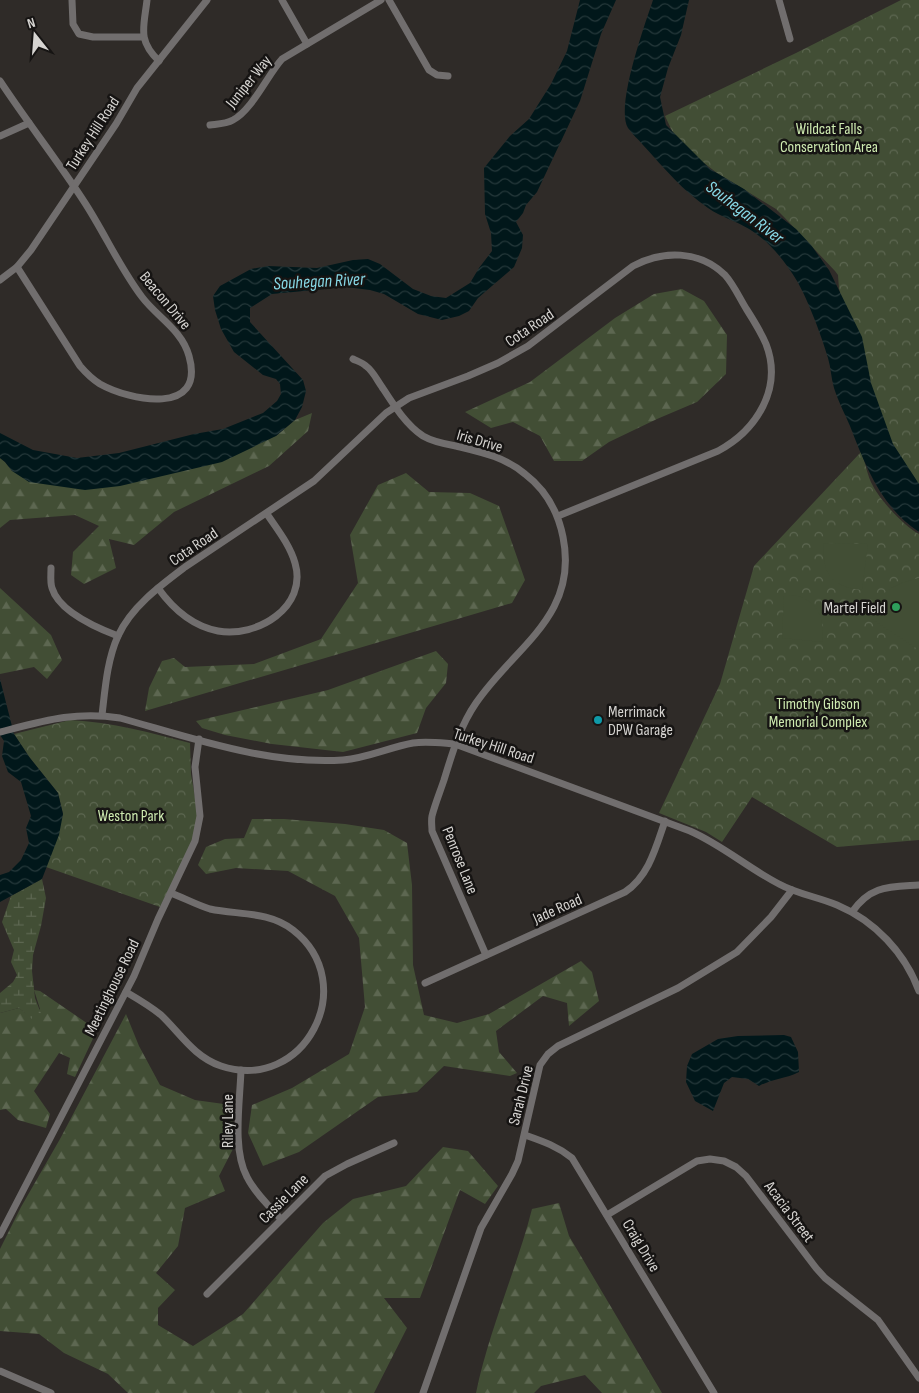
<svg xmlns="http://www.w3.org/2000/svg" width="919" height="1393" viewBox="0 0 919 1393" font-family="'Sofia Sans Condensed',sans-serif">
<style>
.forest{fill:url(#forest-firs)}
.wetland{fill:url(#wetland-marsh)}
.park{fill:url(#park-crowns)}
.pitch{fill:#424e35}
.water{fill:url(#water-waves)}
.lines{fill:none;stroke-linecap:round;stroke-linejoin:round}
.minor{stroke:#716e6e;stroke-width:7}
.leisure-dot{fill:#2e9e5b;stroke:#161413;stroke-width:2}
.culture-dot{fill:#0f9aa8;stroke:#161413;stroke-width:2}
.labels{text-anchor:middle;stroke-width:5;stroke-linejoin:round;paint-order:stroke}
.street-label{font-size:16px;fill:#d6d4d1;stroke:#161413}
.park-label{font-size:16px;fill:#ceeab0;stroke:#161413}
.poi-label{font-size:16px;fill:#d6d4d1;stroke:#161413;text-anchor:end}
.water-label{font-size:18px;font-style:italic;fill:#87d8e6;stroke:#161413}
</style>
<defs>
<pattern id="forest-firs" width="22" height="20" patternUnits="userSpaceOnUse" patternTransform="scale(1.25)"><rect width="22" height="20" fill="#424e35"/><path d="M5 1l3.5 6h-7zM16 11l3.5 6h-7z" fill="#5d6751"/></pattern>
<pattern id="wetland-marsh" width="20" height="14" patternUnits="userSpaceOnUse" patternTransform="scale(1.25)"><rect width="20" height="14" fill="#424e35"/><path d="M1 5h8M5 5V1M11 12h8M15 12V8" fill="none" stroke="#5d6751"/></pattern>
<pattern id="park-crowns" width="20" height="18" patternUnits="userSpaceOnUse" patternTransform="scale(1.25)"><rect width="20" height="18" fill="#424e35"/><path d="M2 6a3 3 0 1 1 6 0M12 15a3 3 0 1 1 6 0" fill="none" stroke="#5d6751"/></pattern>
<pattern id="water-waves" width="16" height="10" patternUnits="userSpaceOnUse" patternTransform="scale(1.25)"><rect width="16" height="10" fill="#01171a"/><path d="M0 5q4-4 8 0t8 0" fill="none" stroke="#25383a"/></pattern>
</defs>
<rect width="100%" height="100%" fill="#2f2b28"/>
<!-- forest -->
<g class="forest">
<polygon points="682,289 704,301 727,335 726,374 697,402 657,419 609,442 582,461 554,461 540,436 513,422 491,428 465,412 530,382 615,318 654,294"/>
<polygon points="312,413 308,431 269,466 174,512 134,545 109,539 116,568 84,584 71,575 73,552 99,526 75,515 10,520 0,528 0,458 5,462 12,471 276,436 295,420"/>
<polygon points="406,473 429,492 470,493 499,506 525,580 512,603 145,711 149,688 162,661 174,658 185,667 254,664 321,639 358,583 350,535 378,485"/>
<polygon points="0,588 51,635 62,660 47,679 34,667 0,674"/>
<polygon points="436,651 448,664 446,683 426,708 417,733 343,752 272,744 225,735 202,728 196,721 328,690"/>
<polygon points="252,819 284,819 345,824 384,830 407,843 412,885 413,965 424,1015 457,1023 489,1014 581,961 592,972 599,1001 569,1026 567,1003 543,996 496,1031 499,1052 517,1073 510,1076 444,1066 417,1092 378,1097 299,1152 263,1166 248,1133 252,1105 292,1088 349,1054 365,1007 359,938 335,896 288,871 236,868 206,874 198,865 206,847 225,839 244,838"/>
<polygon points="34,990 40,991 97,1030 75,1077 67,1074 70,1058 59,1053 34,1091 50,1114 46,1128 18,1120 6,1109 0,1110 0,1013 19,1008 32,1018 40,1009"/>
<polygon points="126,1014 139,1046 160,1085 195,1100 231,1105 234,1147 219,1176 225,1191 185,1208 178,1246 156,1273 175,1290 158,1308 158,1325 193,1346 243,1314 323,1223 353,1199 406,1186 443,1147 468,1151 498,1186 485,1204 460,1190 420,1298 384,1298 407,1328 374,1393 128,1393 108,1374 64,1353 39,1334 0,1331 0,1249 21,1207 60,1139"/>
<path d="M559 1203 569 1236 662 1393H602L585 1375 541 1386 534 1393H476C489 1330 516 1271 532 1209Z"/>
</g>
<!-- wetland -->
<polygon class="wetland" points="42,879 46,898 41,926 33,955 32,971 35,998 42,1016 32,1019 19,1008 0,1013 0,993 13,982 17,975 11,962 14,950 2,922 11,896"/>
<!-- park -->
<g class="park">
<polygon points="901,0 919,0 919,486 892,443 879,409 868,385 839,289 838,275 835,271 784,217 776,209 717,173 687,150 674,135 665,116 796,53"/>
<path d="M861 452C866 463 867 476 873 486 880 500 905 527 919 534V840L837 847 752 797 722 842 706 832 659 813 720 684 754 566Z"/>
<path d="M70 720C112 722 151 733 190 743L191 774 198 815 193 841 160 907 46 867 63 814 58 793 30 758 14 734Z"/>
</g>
<!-- pitch -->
<g class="pitch">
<path d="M824 543 868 544 862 590C831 586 822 575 824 543Z"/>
<path d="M919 578V650L867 616C883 591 889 586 919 578Z"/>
<path d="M784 595C790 595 798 595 803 598 821 606 825 625 822 642L782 638Z"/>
</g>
<!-- water -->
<g class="water">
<polygon points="580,0 616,0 601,34 580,101 537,192 526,205 523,213 516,222 523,235 522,248 514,267 478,298 469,311 459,316 442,320 418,314 384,294 370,290 346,287 272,294 250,308 250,322 303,380 306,391 302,407 295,420 276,436 222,462 120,486 85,490 29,482 12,471 5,462 0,458 0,433 33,450 77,458 119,453 194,434 223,429 263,413 277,401 281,394 280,384 276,379 263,375 234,352 221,329 215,310 213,296 220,286 251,269 268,266 317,268 353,260 368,259 380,264 413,289 431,296 446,298 470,283 479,268 492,251 491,233 485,214 484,168 510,136 529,119 551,84 567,51"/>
<path d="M653 0H689L681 35 668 68 660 97 666 125 710 169 744 189 796 229 811 245 829 270 862 337 871 383 893 444 919 484V532C881 507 866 467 850 426 845 414 838 401 834 388 831 378 831 368 828 358 822 337 808 300 797 281 785 261 769 241 749 229 736 221 721 217 708 208 683 191 664 168 643 145 639 140 632 134 628 128 615 107 645 24 653 0Z"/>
<polygon points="0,679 14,734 30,758 58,793 63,814 59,835 42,879 0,902 0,875 9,872 21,860 29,843 26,828 31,816 21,782 8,772 2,756 4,741 0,735"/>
<path d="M784 1035 791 1037 798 1052 799 1072C785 1079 772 1079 759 1086L748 1079 732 1077 724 1083 713 1111 695 1101 686 1082 687 1066 692 1054 718 1039 738 1036Z"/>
</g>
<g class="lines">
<!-- minor -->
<g class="minor">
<polyline points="72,0 73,24 79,34 93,37 143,37"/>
<path d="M147 0C144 27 137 40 159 61"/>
<polyline points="282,0 307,44"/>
<polyline points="389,0 429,70 437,75 448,76"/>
<polyline points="779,0 790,39"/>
<path d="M0 81C27 122 58 161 85 203 105 234 120 268 142 297 157 317 182 330 189 356 206 416 130 401 100 384 92 379 86 373 80 366L17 267"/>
<path d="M210 125C218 124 226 124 233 120 252 110 267 76 282 59L381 0"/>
<polyline points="0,136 29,123"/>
<polyline points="0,280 17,267 31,250 116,124 137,88 207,0"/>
<path d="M353 359C357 361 363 363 366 366 373 371 377 380 382 387 393 404 406 425 423 436 433 442 445 444 456 446 481 452 505 457 525 474 546 490 558 512 563 537 579 616 514 647 476 703 460 726 452 754 444 780 440 792 435 804 432 816 431 821 432 826 432 831L486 955"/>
<path d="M51 568C51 575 50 582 52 588 59 612 97 628 118 636"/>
<path d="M158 588C173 609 192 626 218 631 257 638 308 607 295 563 290 545 277 529 267 514"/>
<path d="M102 715C105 690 107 660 118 636 131 607 161 585 185 567L314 481 386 413 409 398 468 376 498 363 528 346 633 266C663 250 699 250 725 275 734 285 740 299 747 310 754 321 761 332 766 344 783 388 757 430 718 451L558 516"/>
<path d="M0 732C43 721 75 711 120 718 192 738 268 765 343 760 368 758 390 747 413 743 427 741 441 743 455 744L690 831C722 845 748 868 779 884 797 894 818 897 837 905 875 921 905 953 919 991"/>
<path d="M852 912C871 885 889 887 919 885"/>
<path d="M425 983 625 892C649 876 656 847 665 821"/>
<path d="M126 992C138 999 150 1006 161 1015 180 1033 194 1057 221 1066 304 1094 362 984 293 930 269 911 238 915 210 909 197 905 184 898 171 893"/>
<path d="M241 1070C240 1102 232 1149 247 1177 255 1193 269 1206 281 1219"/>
<path d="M525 1135C542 1141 557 1146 572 1158L714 1393"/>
<polyline points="607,1215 697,1161 710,1159 724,1161 736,1167 746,1176 816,1268 825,1278 878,1320 919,1378"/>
<polyline points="0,1235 134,976 158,919 195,841 200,816 195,767 199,739"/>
<polyline points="207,1294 325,1176 347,1164 394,1143"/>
<polyline points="0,1371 51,1393"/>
<polyline points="423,1393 481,1228 512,1174 518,1161 540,1065 548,1054 558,1046 678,988 737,952 771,917 792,890"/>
</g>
</g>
<!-- markers -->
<circle class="leisure-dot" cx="896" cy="607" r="5"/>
<circle class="culture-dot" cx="598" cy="720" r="5"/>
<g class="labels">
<!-- street labels -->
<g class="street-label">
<text transform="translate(248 81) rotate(-51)" y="6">Juniper Way</text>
<text transform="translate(92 133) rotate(-57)" y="6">Turkey Hill Road</text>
<text transform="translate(166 300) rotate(50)" y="6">Beacon Drive</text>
<text transform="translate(529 327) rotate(-34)" y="6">Cota Road</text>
<text transform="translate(480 440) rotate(16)" y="6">Iris Drive</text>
<text transform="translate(193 546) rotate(-34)" y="6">Cota Road</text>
<text transform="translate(494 745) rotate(18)" y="6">Turkey Hill Road</text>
<text transform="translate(461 860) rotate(68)" y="6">Penrose Lane</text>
<text transform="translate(557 908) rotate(-24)" y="6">Jade Road</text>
<text transform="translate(111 987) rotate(-64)" y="6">Meetinghouse Road</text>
<text transform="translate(520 1095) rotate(-76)" y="6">Sarah Drive</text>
<text transform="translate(227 1121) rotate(-90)" y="6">Riley Lane</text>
<text transform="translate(283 1198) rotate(-45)" y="6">Cassie Lane</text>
<text transform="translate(790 1211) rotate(53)" y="6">Acacia Street</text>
<text transform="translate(642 1245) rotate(59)" y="6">Craig Drive</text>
</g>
<!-- park labels -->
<g class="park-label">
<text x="829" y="134">Wildcat Falls<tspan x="829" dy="18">Conservation Area</tspan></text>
<text x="818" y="709">Timothy Gibson<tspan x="818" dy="18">Memorial Complex</tspan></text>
<text x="131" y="821">Weston Park</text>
</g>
<!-- poi labels -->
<g class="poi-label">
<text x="886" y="613">Martel Field</text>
<text x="608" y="717" text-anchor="start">Merrimack<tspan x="608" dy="18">DPW Garage</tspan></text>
</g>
<!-- water labels -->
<g class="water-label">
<text transform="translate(745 212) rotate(37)" y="6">Souhegan River</text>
<text transform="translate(319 281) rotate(-3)" y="6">Souhegan River</text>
</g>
</g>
<!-- north arrow -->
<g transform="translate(35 35) rotate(343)" stroke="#161413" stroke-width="4" paint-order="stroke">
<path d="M0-4L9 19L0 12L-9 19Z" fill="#d6d4d1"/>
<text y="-8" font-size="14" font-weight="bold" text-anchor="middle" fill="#d6d4d1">N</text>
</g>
</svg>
